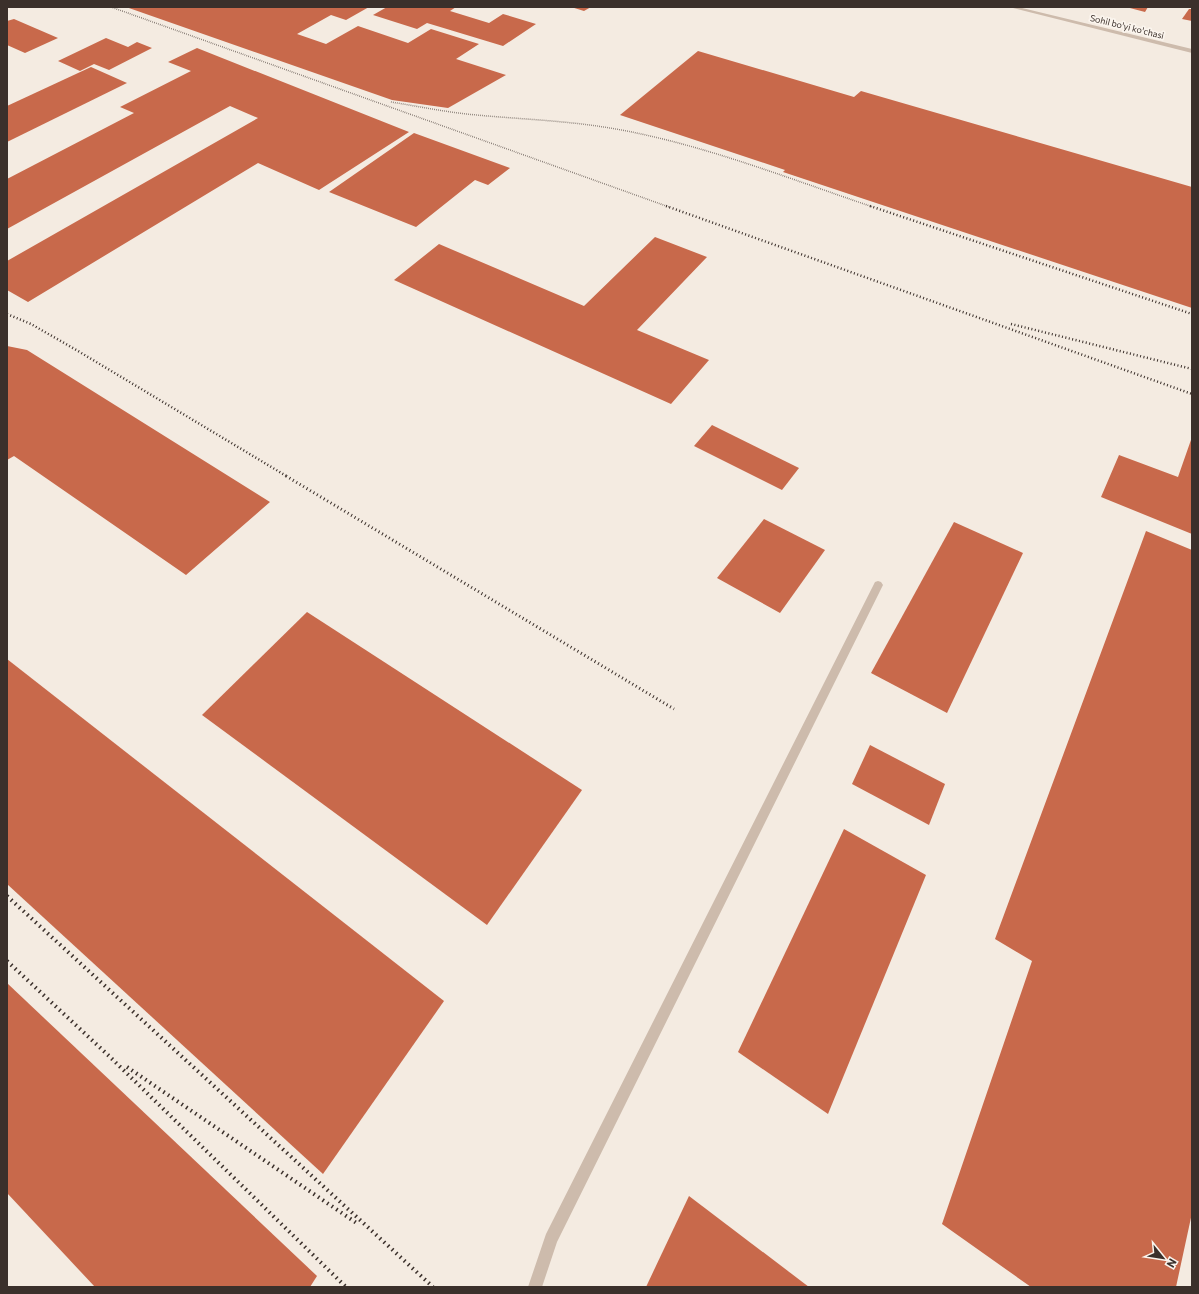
<svg xmlns="http://www.w3.org/2000/svg" width="1199" height="1294" viewBox="0 0 1199 1294" font-family="Commissioner,sans-serif">
<style>
.building{fill:#c8694b}
.lines{fill:none;stroke-linecap:round;stroke-linejoin:round}
.lane{fill:#cdbbac;fill-rule:evenodd}
.street{fill:#cdbbac;fill-rule:evenodd}
.rail-far3{stroke:#3b302b;stroke-width:1.5;stroke-dasharray:0.5 1.5;stroke-linecap:butt}
.rail-far2{stroke:#3b302b;stroke-width:2.5;stroke-dasharray:1 2.5;stroke-linecap:butt}
.rail-far1{stroke:#3b302b;stroke-width:3;stroke-dasharray:1 3;stroke-linecap:butt}
.rail{stroke:#3b302b;stroke-width:4;stroke-dasharray:1.5 4;stroke-linecap:butt}
.labels{text-anchor:middle;stroke-width:3.5;stroke-linejoin:round;paint-order:stroke}
.far-street-label{font-size:9px;fill:#3b302b;stroke:#fbf5ee}
</style>
<rect width="100%" height="100%" fill="#f4ebe1"/>
<!-- building -->
<g class="building">
<polygon points="126,7 369,7 346,20 331,15 297,34 326,44 358,26 408,43 431,29 479,44 456,59 506,75 448,108 392,100"/>
<polygon points="387,7 456,7 450,11 489,23 503,14 536,24 503,46 427,23 417,29 373,15"/>
<polygon points="571,7 591,7 584,11"/>
<polygon points="1126,7 1148,7 1145,12"/>
<polygon points="1189,9 1192,9 1192,21 1182,19"/>
<polygon points="14,19 58,38 25,53 7,45 7,21"/>
<polygon points="106,38 128,47 137,42 152,48 109,70 94,64 80,71 58,61"/>
<polygon points="197,48 409,132 319,190 258,163 28,302 7,290 7,261 258,118 230,106 7,229 7,179 134,113 120,107 191,71 168,62"/>
<polygon points="698,51 854,97 861,91 1192,187 1192,308 783,172 785,170 620,115"/>
<polygon points="91,67 127,83 7,142 7,106"/>
<polygon points="414,133 510,168 488,185 475,180 416,227 329,192"/>
<polygon points="655,237 707,257 637,330 709,360 671,404 394,280 439,244 584,306"/>
<polygon points="7,346 27,350 270,502 186,575 14,456 7,460"/>
<polygon points="712,425 799,468 782,490 694,446"/>
<polygon points="1192,437 1192,534 1101,497 1119,455 1178,477"/>
<polygon points="764,519 825,550 780,613 717,578"/>
<polygon points="954,522 1023,553 947,713 871,673"/>
<polygon points="1146,531 1192,550 1192,1213 1176,1287 1031,1287 942,1224 1032,961 995,939"/>
<polygon points="307,612 582,790 487,925 202,715"/>
<polygon points="7,659 444,1001 323,1174 7,884"/>
<polygon points="870,745 945,784 929,825 852,784"/>
<polygon points="844,829 926,875 828,1114 738,1052"/>
<polygon points="7,983 317,1276 310,1287 95,1287 7,1193"/>
<polygon points="689,1196 809,1287 646,1287"/>
</g>
<g class="lines">
<!-- lane -->
<polygon class="lane" points="878,581 881,582 883,585 557,1242 542,1287 528,1287 546,1234 875,582"/>
<!-- street -->
<polygon class="street" points="1009,7 1018,7 1192,49 1192,53"/>
<!-- rail-far3 -->
<g class="rail-far3">
<polyline points="111,7 669,207"/>
<path d="M391 102C416 106 441 111 466 114 514 119 562 120 610 128 700 143 787 178 873 207"/>
</g>
<!-- rail-far2 -->
<g class="rail-far2">
<polyline points="666,206 1192,394"/>
<polyline points="870,206 1192,314"/>
<polyline points="7,314 31,324 78,351 288,477"/>
<polyline points="1011,324 1192,369"/>
</g>
<!-- rail-far1 -->
<polyline class="rail-far1" points="286,476 674,709"/>
<!-- rail -->
<g class="rail">
<polyline points="7,896 433,1287"/>
<polyline points="7,961 108,1055 346,1287"/>
<polyline points="127,1067 358,1224"/>
</g>
</g>
<g class="labels">
<!-- far-street labels -->
<g class="far-street-label">
<text transform="translate(1127 27) rotate(14)" y="3">Sohil bo'yi ko'chasi</text>
</g>
</g>
<!-- border -->
<rect width="1199" height="1294" fill="none" stroke="#3b302b" stroke-width="16"/>
<!-- north arrow -->
<g transform="translate(1163 1258) rotate(120)" stroke="#fbf5ee" stroke-width="3" paint-order="stroke">
<path d="M0-3L7 15L0 10L-7 15Z" fill="#3b302b"/>
<text y="-6" font-size="11" font-weight="bold" text-anchor="middle" fill="#3b302b">N</text>
</g>
</svg>
